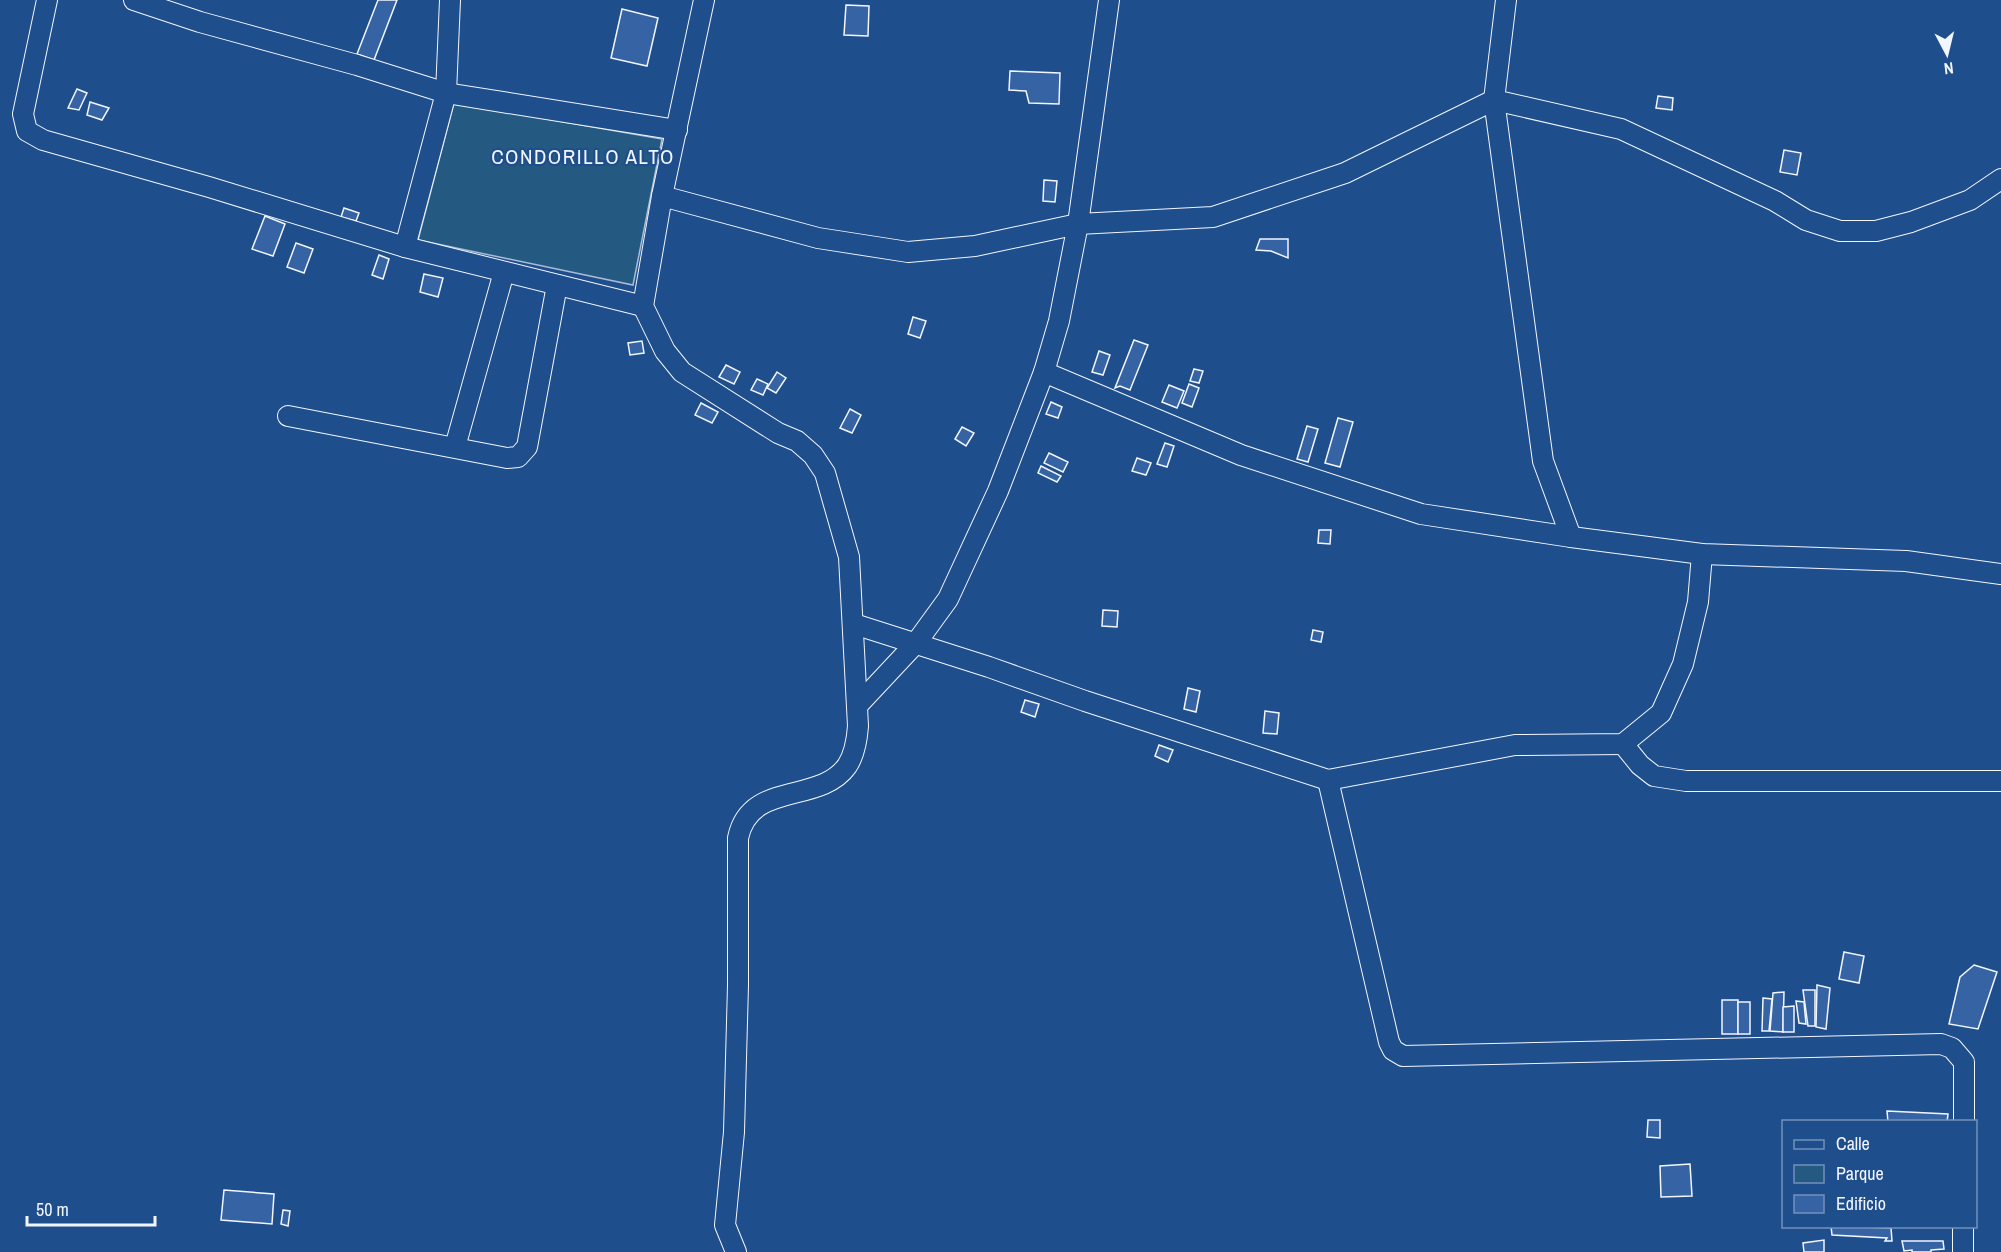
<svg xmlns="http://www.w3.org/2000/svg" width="2001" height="1252" viewBox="0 0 2001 1252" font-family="'Archivo Narrow',sans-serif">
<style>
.green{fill:#245a82;stroke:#a8bbd7;stroke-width:1.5}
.building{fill:#3563a3;stroke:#f2f6ff;stroke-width:1.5}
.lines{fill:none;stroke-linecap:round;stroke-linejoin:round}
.minor-casing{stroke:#f2f6ff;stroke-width:22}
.minor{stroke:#1f4e8c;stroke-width:20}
.labels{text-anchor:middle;stroke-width:4.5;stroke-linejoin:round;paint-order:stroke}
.quarter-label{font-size:21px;letter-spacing:1.5px;fill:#f2f6ff;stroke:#1f4e8c}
</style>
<rect width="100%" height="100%" fill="#1f4e8c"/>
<!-- green -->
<polygon class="green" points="454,103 662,139 633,285 418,240"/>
<!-- building -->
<g class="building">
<polygon points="378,0 397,0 374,60 357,54"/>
<polygon points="846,5 869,6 868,36 844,35"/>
<polygon points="622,9 658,18 647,66 611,58"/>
<polygon points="1010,71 1060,73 1059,104 1029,103 1026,91 1009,90"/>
<polygon points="77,89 87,93 79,110 68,108"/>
<polygon points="1658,96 1673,98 1672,110 1656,108"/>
<polygon points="90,102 109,108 102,120 87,115"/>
<polygon points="1784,150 1801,153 1797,175 1780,172"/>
<polygon points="1044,180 1057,181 1055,202 1043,201"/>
<polygon points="344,208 359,213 356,221 341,217"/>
<polygon points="265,216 285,224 273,256 252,249"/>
<polygon points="1260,239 1288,239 1288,258 1271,251 1256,250"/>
<polygon points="296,243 313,249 304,273 287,267"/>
<polygon points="379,255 389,259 383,279 372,275"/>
<polygon points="424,274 443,278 438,297 420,292"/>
<polygon points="913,317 926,321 920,338 908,334"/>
<polygon points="1134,340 1148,345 1130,390 1120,386 1115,388"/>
<polygon points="642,341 644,353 630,355 628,343"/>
<polygon points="1099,351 1110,355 1103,375 1092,372"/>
<polygon points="726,365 740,372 734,384 719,377"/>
<polygon points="1194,369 1203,371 1199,383 1190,381"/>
<polygon points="777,372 786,378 776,393 767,388"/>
<polygon points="757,379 768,384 763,395 751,390"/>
<polygon points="1189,384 1199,388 1192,407 1182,403"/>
<polygon points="1169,385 1184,391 1177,408 1162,402"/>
<polygon points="1051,402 1062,407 1058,418 1046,414"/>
<polygon points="701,403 718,412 712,423 695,415"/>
<polygon points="850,409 861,415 852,433 840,428"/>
<polygon points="1338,418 1353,422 1340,467 1325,463"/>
<polygon points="1307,426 1318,429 1308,462 1297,459"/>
<polygon points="962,427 974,433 966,446 955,439"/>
<polygon points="1165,443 1174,446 1167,467 1157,464"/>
<polygon points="1049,453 1068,462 1063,472 1044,463"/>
<polygon points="1137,458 1151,463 1146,475 1132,471"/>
<polygon points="1041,466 1061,476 1057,482 1038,473"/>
<polygon points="1319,530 1331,530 1330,544 1318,543"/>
<polygon points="1103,610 1118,611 1117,627 1102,626"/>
<polygon points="1313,630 1323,632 1321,642 1311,640"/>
<polygon points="1188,688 1200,691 1196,712 1184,709"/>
<polygon points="1025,700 1039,704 1035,717 1021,712"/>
<polygon points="1265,711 1279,713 1277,734 1263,733"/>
<polygon points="1159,745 1173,750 1168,762 1155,756"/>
<polygon points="1844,952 1864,956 1859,983 1839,979"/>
<polygon points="1974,965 1997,972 1978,1029 1949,1024 1960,977"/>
<polygon points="1817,985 1830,988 1826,1029 1816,1027"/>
<polygon points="1803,990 1815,990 1815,1026 1808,1026"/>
<polygon points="1784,992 1783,1032 1770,1031 1773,993"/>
<polygon points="1763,998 1772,999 1769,1031 1762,1031"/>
<rect x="1722" y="1000" width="16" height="34"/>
<polygon points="1796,1001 1804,1002 1806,1024 1799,1023"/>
<rect x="1738" y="1002" width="12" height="32"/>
<polygon points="1794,1006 1794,1032 1783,1032 1783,1007"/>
<polygon points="1887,1111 1948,1114 1947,1122 1888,1122"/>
<polygon points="1648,1120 1660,1120 1660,1138 1647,1137"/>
<polygon points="1690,1164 1692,1196 1661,1197 1660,1166"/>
<polygon points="224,1190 274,1194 272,1224 221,1220"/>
<polygon points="283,1210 290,1211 288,1226 281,1224"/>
<polygon points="1831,1226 1891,1228 1892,1241 1885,1241 1887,1238 1832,1235"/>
<polygon points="1824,1240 1824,1252 1804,1252 1803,1243"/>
<polygon points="1902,1241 1943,1241 1944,1249 1931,1250 1931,1252 1912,1252 1912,1250 1904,1251"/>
</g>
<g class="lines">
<!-- minor casing -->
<g class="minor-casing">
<g id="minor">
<polyline points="47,0 23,114 27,131 43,140 209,187 405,247 643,306"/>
<polyline points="134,0 200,22 357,65 446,93 677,130"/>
<path d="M704 0 662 196 643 306 665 351 682 372 778 433 797 441 813 455 825 473 849 557 858 726C857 740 855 754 847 766 819 805 750 780 738 838V985L734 1132 725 1225 736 1252"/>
<polyline points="1506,0 1494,100 1543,461 1571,537"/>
<polyline points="662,196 818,238 908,252 975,246 1078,224 1213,217 1345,173 1494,100 1621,129 1775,201 1806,220 1840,231 1876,231 1911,222 1970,200 2001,179"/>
<polyline points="405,247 446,93 450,0"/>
<polyline points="1044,372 1241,455 1421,514 1571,537 1702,554 1906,561 2001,574"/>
<polyline points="288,416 507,458 518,457 527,447 557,285"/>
<polyline points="455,447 504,272"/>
<polyline points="854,624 989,667 1085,701 1328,780 1515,745 1623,744 1661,713 1683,664 1698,602 1702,554"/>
<polyline points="857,706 916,643 948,599 998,491 1044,372 1059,321 1078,224 1109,0"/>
<polyline points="1623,744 1640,765 1654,776 1686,781 2001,781"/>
<polyline points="1328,780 1389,1042 1393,1050 1403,1056 1941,1044 1952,1048 1964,1062 1964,1122"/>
<polyline points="1963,1252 1963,1226"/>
</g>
</g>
<!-- minor -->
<use href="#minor" class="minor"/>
</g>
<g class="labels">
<!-- quarter labels -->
<g class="quarter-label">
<text x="583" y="164">CONDORILLO ALTO</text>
</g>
</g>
<!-- legend -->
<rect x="1782" y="1120" width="195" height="108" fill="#1f4e8c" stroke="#7391ba" stroke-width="1.5"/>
<rect x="1794" y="1140" width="30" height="9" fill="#1f4e8c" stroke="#7391ba" stroke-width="1.5"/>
<text x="1836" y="1150" font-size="18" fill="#f2f6ff">Calle</text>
<rect x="1794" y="1165" width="30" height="18" fill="#245a82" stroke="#7391ba" stroke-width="1.5"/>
<text x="1836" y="1180" font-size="18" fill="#f2f6ff">Parque</text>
<rect x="1794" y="1195" width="30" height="18" fill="#3563a3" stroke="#7391ba" stroke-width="1.5"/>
<text x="1836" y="1210" font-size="18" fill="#f2f6ff">Edificio</text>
<!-- north arrow -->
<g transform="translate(1947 54) rotate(173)" stroke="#1f4e8c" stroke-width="4.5" paint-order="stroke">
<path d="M0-4.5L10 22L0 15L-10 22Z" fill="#f2f6ff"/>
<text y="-9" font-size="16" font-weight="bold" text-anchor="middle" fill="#f2f6ff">N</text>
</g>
<!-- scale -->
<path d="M27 1216v9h128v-9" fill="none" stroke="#f2f6ff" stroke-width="3"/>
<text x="36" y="1216" font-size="18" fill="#f2f6ff" stroke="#1f4e8c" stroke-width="4.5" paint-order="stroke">50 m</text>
</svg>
